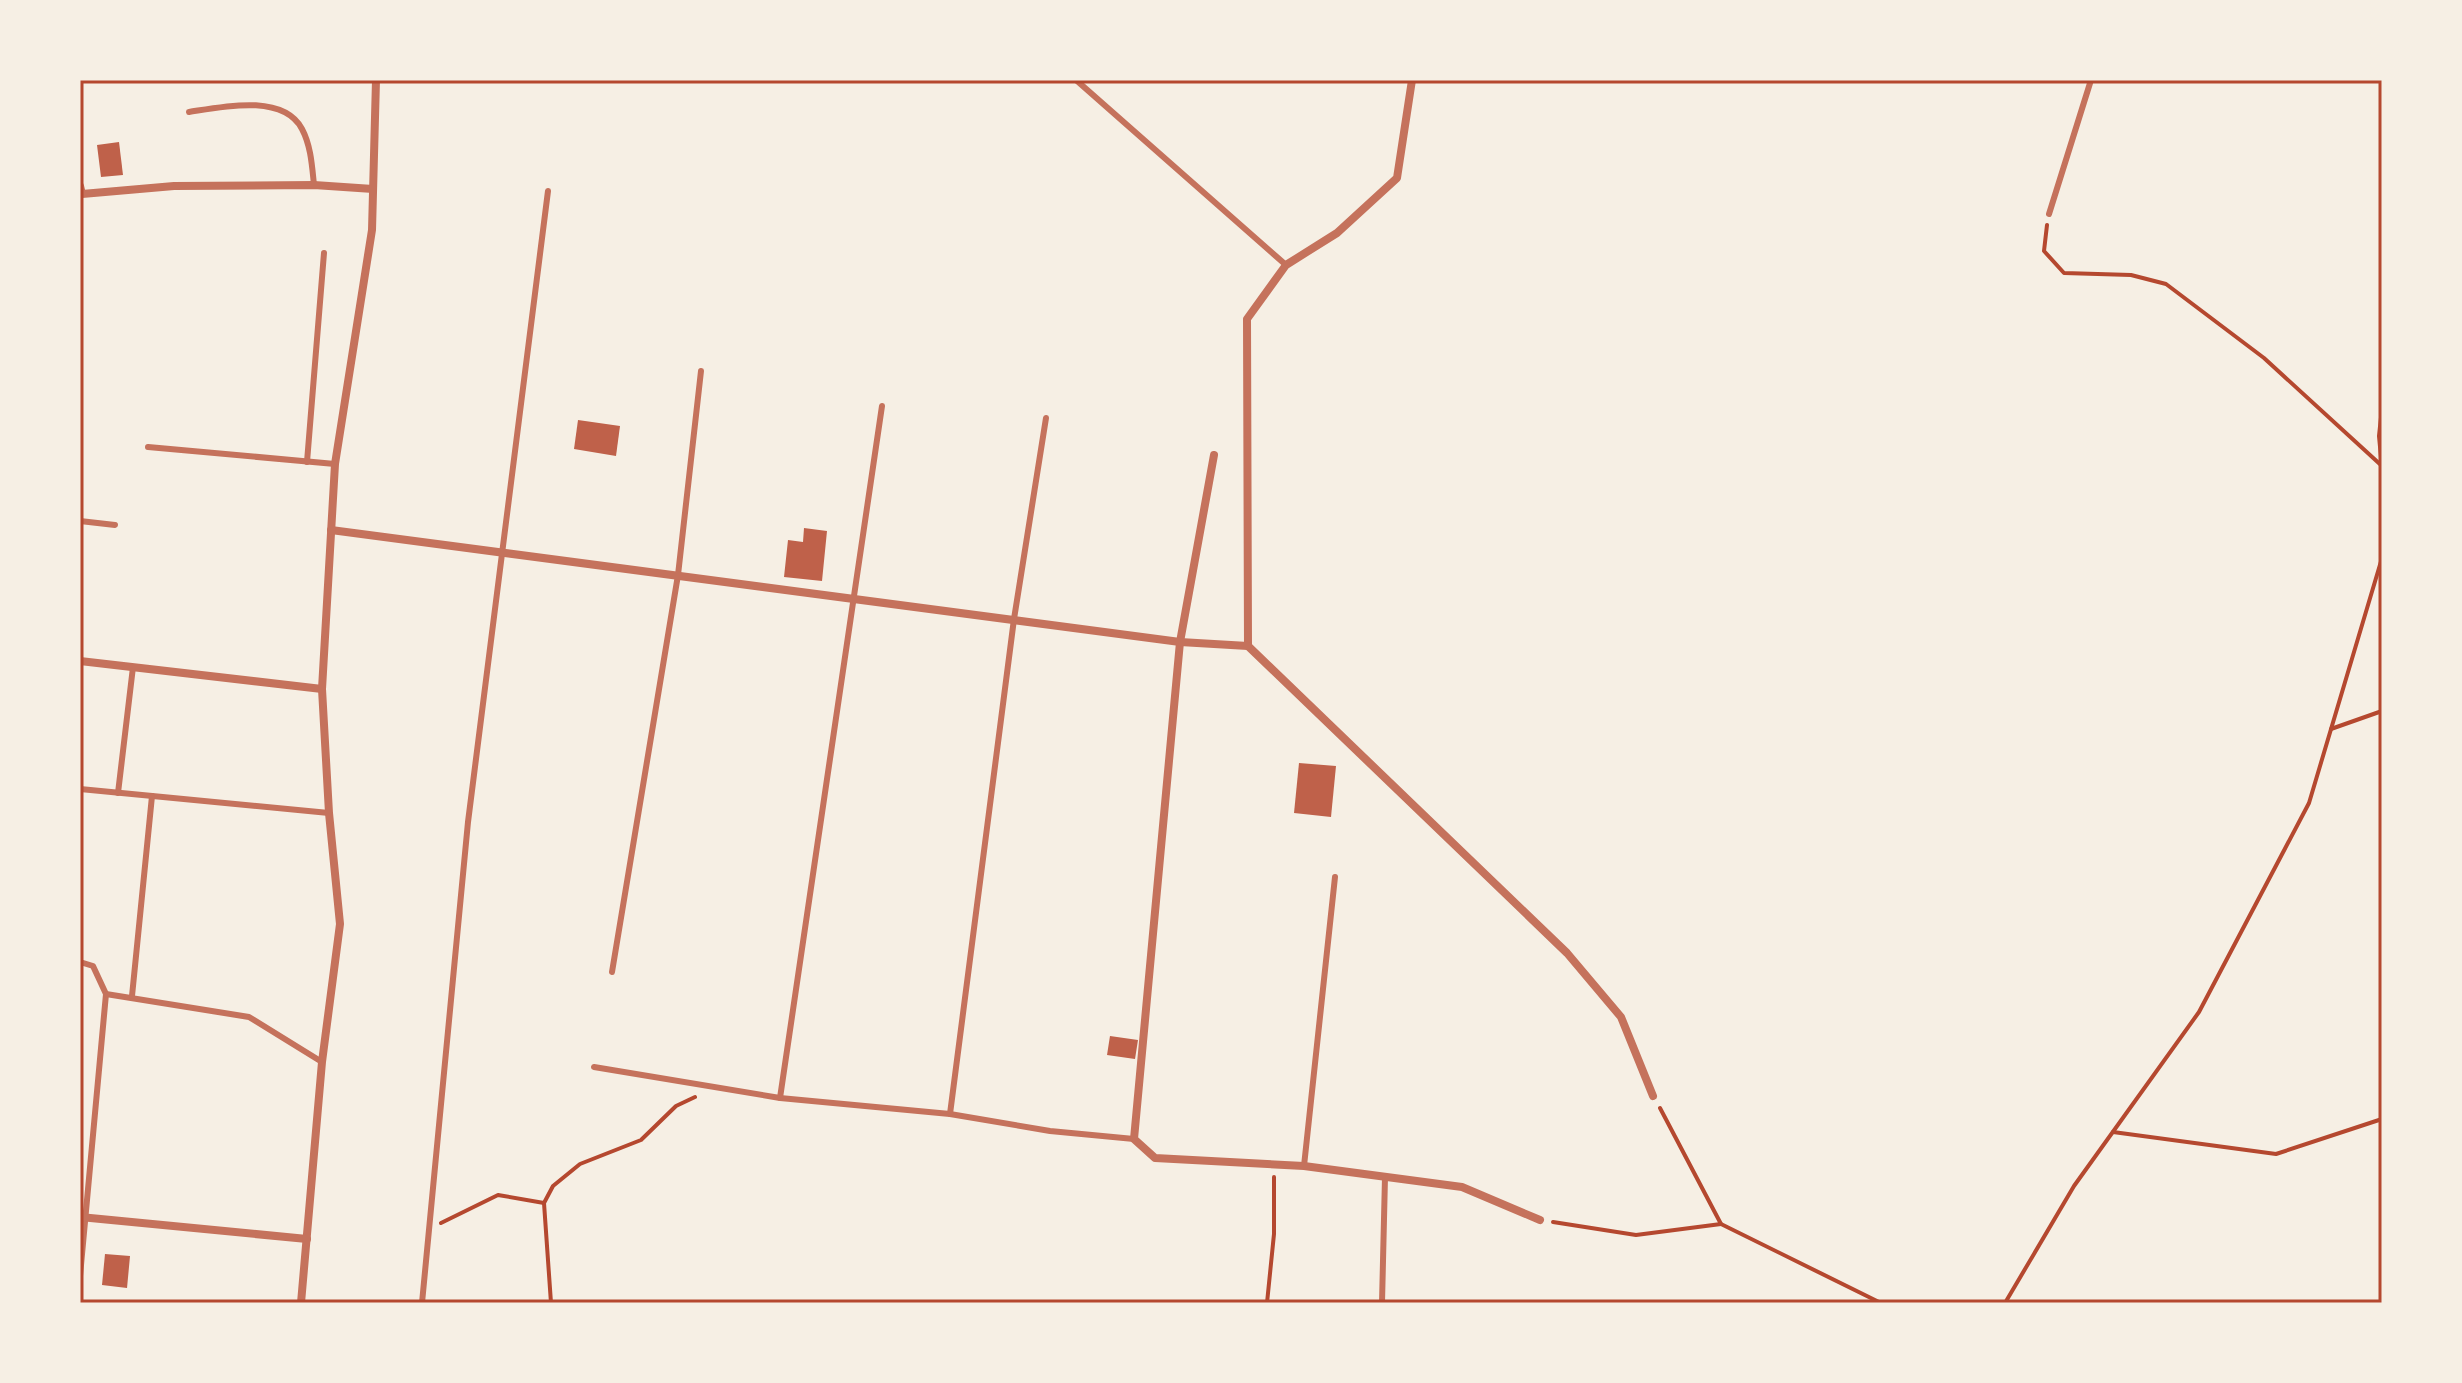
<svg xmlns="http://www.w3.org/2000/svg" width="2462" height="1383" viewBox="0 0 2462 1383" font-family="'IBM Plex Sans',sans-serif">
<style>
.building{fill:#bf614a}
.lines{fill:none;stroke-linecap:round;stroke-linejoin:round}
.path{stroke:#b5482f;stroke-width:4}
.service{stroke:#c5725c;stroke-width:6}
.minor{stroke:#c5725c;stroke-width:8}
.neatline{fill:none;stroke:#b5482f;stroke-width:3}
</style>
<rect width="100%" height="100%" fill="#f6efe4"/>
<!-- building -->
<g class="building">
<polygon points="119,142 123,175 101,177 97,145"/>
<polygon points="578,420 620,426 616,456 574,449"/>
<polygon points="804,528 827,531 822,581 784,577 788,540 803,542"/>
<polygon points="1299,763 1336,766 1331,817 1294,813"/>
<polygon points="1110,1036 1138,1040 1135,1059 1107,1055"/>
<polygon points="105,1254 130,1256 127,1288 102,1285"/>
</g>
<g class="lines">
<!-- path -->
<g class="path">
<polyline points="2047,225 2044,251 2064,273 2131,275 2166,284 2264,358 2382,466"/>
<polyline points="2382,408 2379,436 2382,468"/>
<polyline points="2331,729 2382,711"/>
<polyline points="1660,1108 1721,1224 1881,1303"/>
<polyline points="2113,1132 2276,1154 2382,1119"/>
<polyline points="1553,1222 1636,1235 1721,1224"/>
<polyline points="441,1223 498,1195 544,1203"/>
<polyline points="551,1303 544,1203 553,1186 580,1164 641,1140 676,1106 695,1097"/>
<polyline points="1267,1303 1274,1234 1274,1177"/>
<polyline points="2005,1303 2074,1186 2199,1012 2309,803 2382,558"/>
</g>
<!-- service -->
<g class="service">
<polyline points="1076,80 1286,265"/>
<path d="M189 112C221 107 283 93 302 129 311 146 312 166 314 185"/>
<polyline points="2049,214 2091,80"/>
<polyline points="148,447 335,464"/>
<polyline points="307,462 324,253"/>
<polyline points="80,521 115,525"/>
<polyline points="80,789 329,813"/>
<polyline points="118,793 133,667"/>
<polyline points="80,962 93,966 106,994 80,1276"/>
<polyline points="612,972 678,575 701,371"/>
<polyline points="106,994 249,1017 322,1062"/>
<polyline points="132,996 152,796"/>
<polyline points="594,1067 780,1098 950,1114 1050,1131 1134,1139"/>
<polyline points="780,1098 882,406"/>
<polyline points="950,1114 1014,619 1046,418"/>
<polyline points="1304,1166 1335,877"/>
<polyline points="422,1303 468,822 548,191"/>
<polyline points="1382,1303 1385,1177"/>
</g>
<!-- minor -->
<g class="minor">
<polyline points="1412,80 1397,178 1337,233 1286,265 1247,319 1248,646 1567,953 1621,1017 1653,1096"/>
<polyline points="80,186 82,194 174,186 314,185 373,189"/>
<polyline points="1214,455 1180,642 1134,1139 1155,1158 1304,1166 1462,1187 1540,1220"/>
<polyline points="331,530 1180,642 1248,646"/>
<polyline points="80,661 322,689"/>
<polyline points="80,1217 307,1239"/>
<polyline points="301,1303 322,1062 340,924 329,813 322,689 335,464 372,230 376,80"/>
</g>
</g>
<!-- border -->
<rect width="2462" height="1383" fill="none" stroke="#f6efe4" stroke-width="164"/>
<rect x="82" y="82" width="2298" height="1219" class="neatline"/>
</svg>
